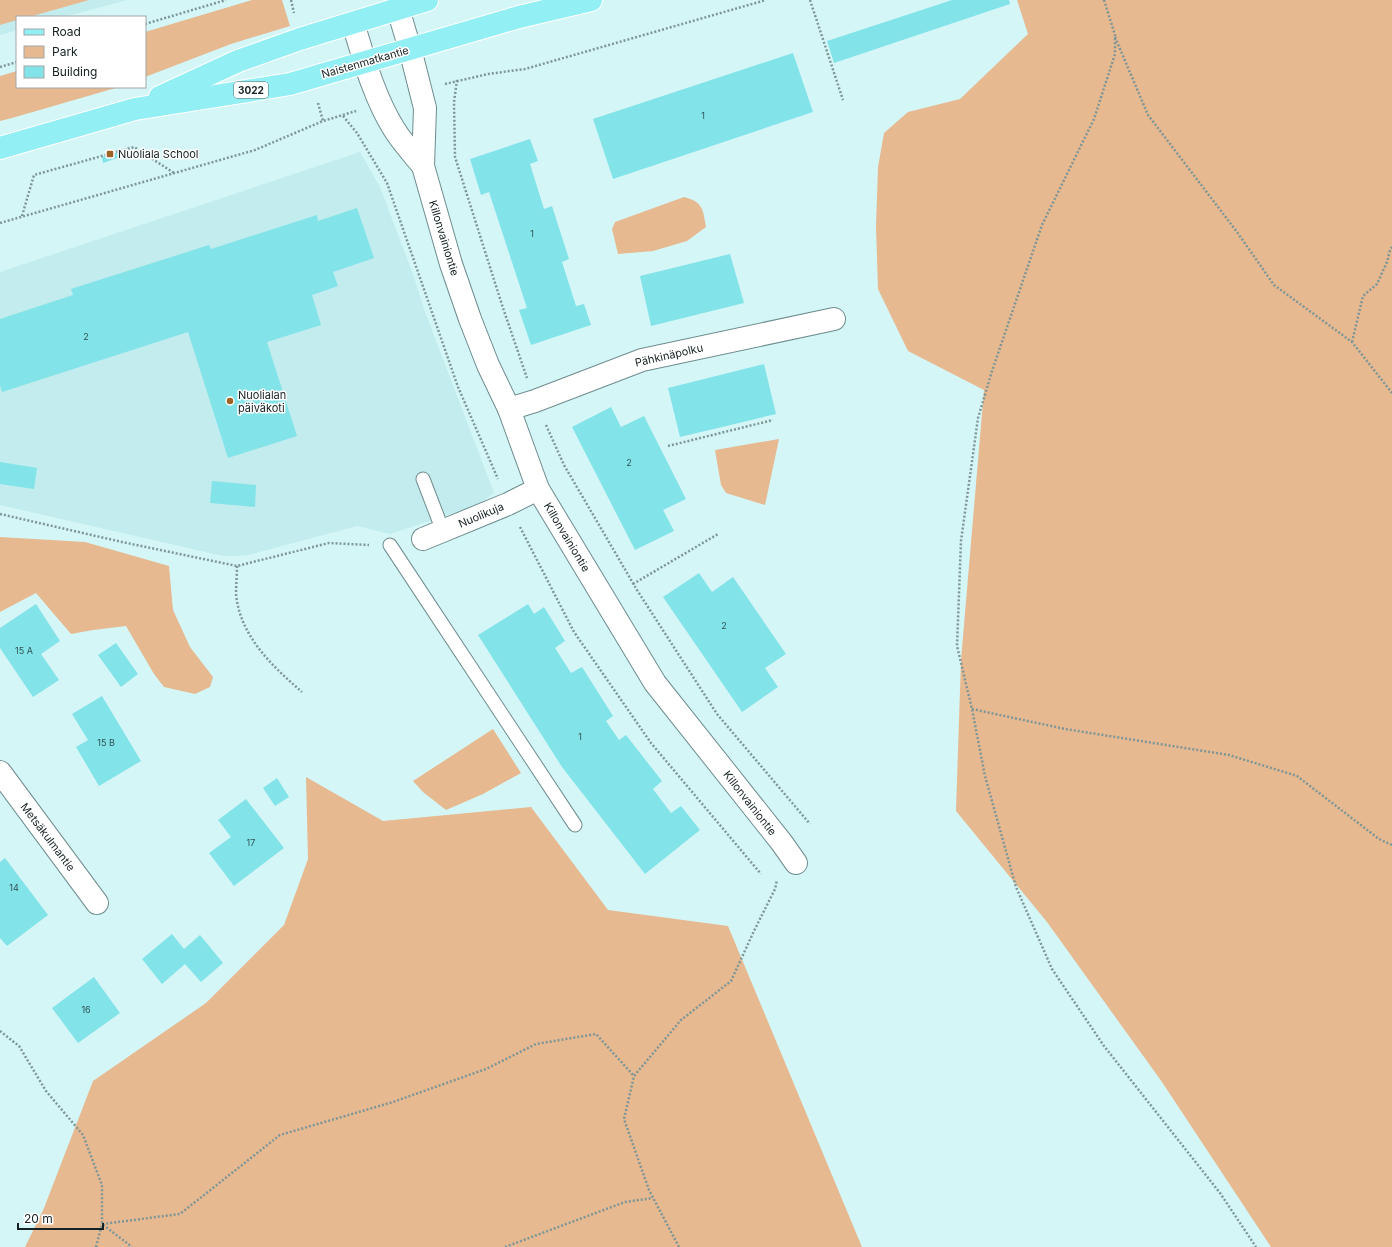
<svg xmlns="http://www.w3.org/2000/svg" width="1392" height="1247" viewBox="0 0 1392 1247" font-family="Inter,sans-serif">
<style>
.built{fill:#c2ecee}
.green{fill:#e6b990}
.building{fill:#82e3e9}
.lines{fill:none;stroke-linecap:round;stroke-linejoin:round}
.service-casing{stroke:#6e8c8e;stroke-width:15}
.minor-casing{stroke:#6e8c8e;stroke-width:24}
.tertiary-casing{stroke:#6e8c8e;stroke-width:24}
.primary-casing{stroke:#fff;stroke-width:24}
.path{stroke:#7e9697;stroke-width:2.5;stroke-dasharray:2 2;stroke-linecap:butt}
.service{stroke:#fff;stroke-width:13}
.minor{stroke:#fff;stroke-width:22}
.tertiary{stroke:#fff;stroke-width:22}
.primary{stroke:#92eff4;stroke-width:22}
.poi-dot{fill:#9e6324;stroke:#fff;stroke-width:1.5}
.labels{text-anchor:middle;stroke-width:3;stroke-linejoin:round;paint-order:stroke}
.number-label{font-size:9px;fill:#305254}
.shield{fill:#fff;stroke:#5b6464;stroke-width:1}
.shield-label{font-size:10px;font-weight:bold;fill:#152122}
.street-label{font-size:11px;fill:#152122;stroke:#fff}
.poi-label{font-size:11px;fill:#152122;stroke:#fff;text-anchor:start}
</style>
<rect width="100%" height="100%" fill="#d5f6f7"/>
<!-- built -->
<g class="built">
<polygon points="0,0 127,0 64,17 17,17 17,30 0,35"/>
<polygon points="360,152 380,187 413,274 424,309 494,493 478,505 390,534 357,526 263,551 249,555 237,556 225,556 214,554 0,505 0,272"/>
</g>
<!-- green -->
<g class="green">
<polygon points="0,0 89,0 29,17 17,17 17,20 0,25"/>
<polygon points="252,0 282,0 290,26 231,44 145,77 145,32"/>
<polygon points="1017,0 1392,0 1392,1247 1271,1247 1162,1082 1047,922 956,811 961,660 984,390 908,351 878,289 876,227 878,167 884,133 908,112 960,99 1028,34"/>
<polygon points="17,71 17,87 119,87 12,118 0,121 0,76"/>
<path d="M684 197C703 202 703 209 706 227L687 241 653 251 618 254 612 229 615 222Z"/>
<polygon points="779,439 765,505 726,493 721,485 715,450"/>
<polygon points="0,537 85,542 169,566 173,610 190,647 213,677 210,687 195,694 164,687 154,674 126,626 93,630 71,634 36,593 0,612"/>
<polygon points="493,729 521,773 483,794 446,810 423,792 413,781"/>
<polygon points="306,777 383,821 531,807 608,910 728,926 862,1247 25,1247 44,1208 93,1081 206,1003 284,925 308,859"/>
</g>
<!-- building -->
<g class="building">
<polygon points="952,0 1009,0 1010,4 834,63 827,41"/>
<polygon points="793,53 813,112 613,179 593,119"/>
<polygon points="530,139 538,161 530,164 544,209 552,206 569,259 562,262 576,306 584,304 591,325 531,345 519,310 527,308 489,192 481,195 470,159"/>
<polygon points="119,152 120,157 103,163 102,157"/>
<polygon points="357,208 374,258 333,272 338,286 312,295 321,325 267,342 297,436 228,458 188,332 2,392 0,385 0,319 73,295 71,289 209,245 211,249 317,215 318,221"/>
<polygon points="730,254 744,303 651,326 640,276"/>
<polygon points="764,364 776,414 680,437 668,388"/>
<polygon points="611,407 621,427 644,416 686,499 663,510 674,531 635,550 572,427"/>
<polygon points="0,462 37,468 34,489 0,484"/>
<polygon points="212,481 256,485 255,507 210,503"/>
<polygon points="699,573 712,592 733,577 786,654 765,668 778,687 742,712 663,597"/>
<polygon points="36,604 60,641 41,654 59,680 33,697 0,648 0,628"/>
<polygon points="528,604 534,614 544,607 565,641 555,648 571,673 582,667 613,716 606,721 619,740 626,735 662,781 653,789 671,813 681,806 700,830 645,874 562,767 478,635"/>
<polygon points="116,643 138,674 121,687 98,655"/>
<polygon points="102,696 141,761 99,786 76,747 88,740 72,714"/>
<polygon points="277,778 289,797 275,806 263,788"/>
<polygon points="246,799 284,848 234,886 209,853 231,837 218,820"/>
<polygon points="5,858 48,915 7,946 0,938 0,862"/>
<polygon points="172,934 184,949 200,935 223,963 201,982 185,964 162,984 142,959"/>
<polygon points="94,977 120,1013 78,1043 52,1008"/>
</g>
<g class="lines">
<!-- service casing -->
<g class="service-casing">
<g id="service">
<polyline points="423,479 443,531"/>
<polyline points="390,545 575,825"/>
</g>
</g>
<!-- minor casing -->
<g class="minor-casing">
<g id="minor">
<polyline points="509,409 535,401 642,360 834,319"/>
<polyline points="423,539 508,504 538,489"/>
<polyline points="0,772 97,903"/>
</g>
</g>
<!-- tertiary casing -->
<g class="tertiary-casing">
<g id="tertiary">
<polyline points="398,9 410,49 425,108 423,166 451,264 470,319 488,365 509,409 538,489 655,683 782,843 796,863"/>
<path d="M353 23C364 59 374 97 394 129 402 142 413 154 423 166"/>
</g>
</g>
<!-- primary casing -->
<g class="primary-casing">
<g id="primary">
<polyline points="160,97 238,61 300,39 427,0"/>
<polyline points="0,148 135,109 290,84 519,17 591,0"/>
</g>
</g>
<!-- path -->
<g class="path">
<polyline points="291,0 294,13"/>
<polyline points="810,0 843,100"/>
<polyline points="1104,0 1115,35 1115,54 1094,119 1042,225 992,371 978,418 961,541 957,646 972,709 985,776 1016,887 1052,969 1104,1046 1220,1193 1256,1247"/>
<polyline points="145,24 226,0"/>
<polyline points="1115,37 1148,115 1237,232 1274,285 1352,342 1392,393"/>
<polyline points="0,67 17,62"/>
<polyline points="457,80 454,102 455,157 503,308 527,378"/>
<polyline points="445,84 488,74 525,69 766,0"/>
<polyline points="318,103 323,121"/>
<polyline points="343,116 357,133 387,183 458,387 498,479"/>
<polyline points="22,216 34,175 134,147 174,173"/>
<polyline points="0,223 255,150 323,121 356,111"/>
<polyline points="1352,342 1363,296 1377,284 1387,262 1390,250 1392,247"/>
<polyline points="546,425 564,465 637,590 717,714 810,824"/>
<polyline points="668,446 773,420"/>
<polyline points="0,514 122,542 237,566 329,543 369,545"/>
<polyline points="520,527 574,632 651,743 761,874"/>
<path d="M237 566C237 575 236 585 236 594 240 636 272 666 302 692"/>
<polyline points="633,584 718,534"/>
<polyline points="972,709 1065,729 1229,755 1297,776 1379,839 1392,845"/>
<polyline points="0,1031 19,1046 46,1091 83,1135 102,1185 102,1224 132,1247"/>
<polyline points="96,1247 102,1224 180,1214 280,1135 393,1102 486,1069 536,1044 596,1034 634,1076"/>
<polyline points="505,1247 625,1202 653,1198"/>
<polyline points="679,1247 649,1190 624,1119 634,1076 681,1020 731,981 754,931 775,889 777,880"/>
</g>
<!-- service -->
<use href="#service" class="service"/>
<!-- minor -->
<use href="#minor" class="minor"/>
<!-- tertiary -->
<use href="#tertiary" class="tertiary"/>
<!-- primary -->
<use href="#primary" class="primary"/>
</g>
<!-- markers -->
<g class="poi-dot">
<rect x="106" y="150" width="8" height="8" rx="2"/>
<circle cx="230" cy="401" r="4"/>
</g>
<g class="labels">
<!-- number labels -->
<g class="number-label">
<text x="703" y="119">1</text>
<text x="532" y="237">1</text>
<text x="86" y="340">2</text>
<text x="629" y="466">2</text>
<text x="724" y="629">2</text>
<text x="24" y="654">15 A</text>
<text x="580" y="740">1</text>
<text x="106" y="746">15 B</text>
<text x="251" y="846">17</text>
<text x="14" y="891">14</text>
<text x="86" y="1013">16</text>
</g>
<!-- shield labels -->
<rect class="shield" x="234" y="82" width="34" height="16" rx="3"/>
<g class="shield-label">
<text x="251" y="94">3022</text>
</g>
<!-- street labels -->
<g class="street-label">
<text transform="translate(365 62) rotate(-16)" y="4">Naistenmatkantie</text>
<text transform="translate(444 238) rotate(73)" y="4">Killonvainiontie</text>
<text transform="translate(669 355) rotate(-13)" y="4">Pähkinäpolku</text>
<text transform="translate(481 515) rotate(-23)" y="4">Nuolikuja</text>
<text transform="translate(567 537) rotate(59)" y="4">Killonvainiontie</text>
<text transform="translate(750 803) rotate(52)" y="4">Killonvainiontie</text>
<text transform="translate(48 837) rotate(53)" y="4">Metsäkulmantie</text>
</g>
<!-- poi labels -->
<g class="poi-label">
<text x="118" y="158">Nuoliala School</text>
<text x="238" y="399">Nuolialan<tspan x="238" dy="13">päiväkoti</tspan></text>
</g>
</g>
<!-- legend -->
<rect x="16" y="16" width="130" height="72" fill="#ffffff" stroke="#a1a6a7"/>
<rect x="24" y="29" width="20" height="6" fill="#92eff4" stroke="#a1a6a7"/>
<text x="52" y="36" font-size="12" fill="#152122">Road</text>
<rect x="24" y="46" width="20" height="12" fill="#e6b990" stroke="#a1a6a7"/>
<text x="52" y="56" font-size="12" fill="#152122">Park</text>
<rect x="24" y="66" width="20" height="12" fill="#82e3e9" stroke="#a1a6a7"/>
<text x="52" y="76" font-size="12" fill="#152122">Building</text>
<!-- scale -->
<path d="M18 1223v6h85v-6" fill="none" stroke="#152122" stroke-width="2"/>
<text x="24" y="1223" font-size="12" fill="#152122" stroke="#ffffff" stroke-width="3" paint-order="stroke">20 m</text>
</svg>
